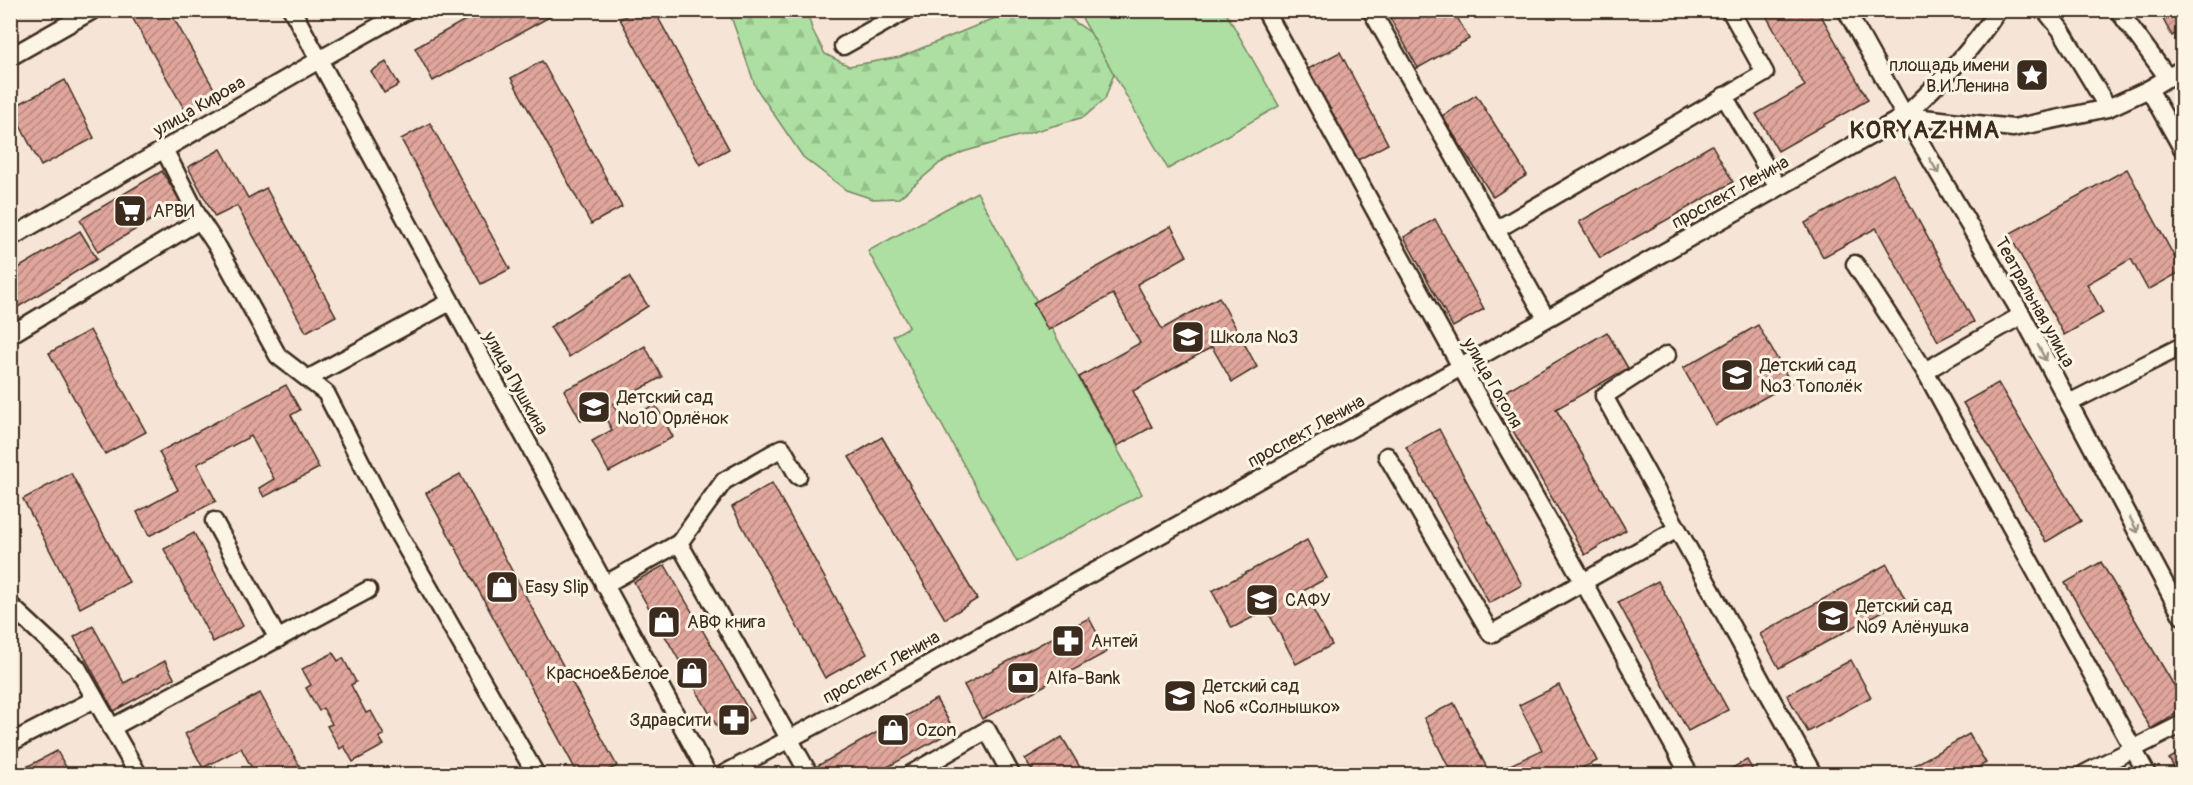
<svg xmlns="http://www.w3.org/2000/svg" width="2193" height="785" viewBox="0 0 2193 785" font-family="Pangolin,sans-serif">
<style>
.forest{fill:url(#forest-firs);stroke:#748460;stroke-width:1.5}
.pitch{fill:#acdfa1;stroke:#748460;stroke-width:1.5}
.building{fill:url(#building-hatch);stroke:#3b2a1e;stroke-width:1.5}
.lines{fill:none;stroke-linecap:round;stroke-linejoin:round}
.minor-casing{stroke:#3b2a1e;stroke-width:21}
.minor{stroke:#fcf5e5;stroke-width:16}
.oneway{stroke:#9c9082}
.labels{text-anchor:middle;stroke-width:6;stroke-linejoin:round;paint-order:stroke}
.poi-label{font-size:18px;fill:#3b2a1e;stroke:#fcf5e5;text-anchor:start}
.street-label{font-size:18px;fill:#3b2a1e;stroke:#fcf5e5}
.district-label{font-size:24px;font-weight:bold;letter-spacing:1.5px;fill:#3b2a1e;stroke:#fcf5e5}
</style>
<defs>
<pattern id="forest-firs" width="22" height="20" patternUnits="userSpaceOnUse" patternTransform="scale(1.5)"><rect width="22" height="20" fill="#acdfa1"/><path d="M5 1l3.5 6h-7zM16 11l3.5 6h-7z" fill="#95c08a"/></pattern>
<pattern id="building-hatch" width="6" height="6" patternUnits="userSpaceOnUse" patternTransform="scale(1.5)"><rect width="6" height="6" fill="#e0a69c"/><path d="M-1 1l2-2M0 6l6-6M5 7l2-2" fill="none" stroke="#b7877f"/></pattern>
</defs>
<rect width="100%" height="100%" fill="#f6e5d6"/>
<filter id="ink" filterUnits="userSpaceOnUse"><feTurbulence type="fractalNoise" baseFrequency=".0167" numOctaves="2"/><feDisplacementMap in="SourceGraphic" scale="12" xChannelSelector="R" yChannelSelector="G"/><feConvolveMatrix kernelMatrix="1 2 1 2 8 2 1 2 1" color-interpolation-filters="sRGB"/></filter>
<g filter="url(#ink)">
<!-- forest -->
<polygon class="forest" points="729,11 807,11 812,29 825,54 849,66 900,57 1012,11 1059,11 1110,46 1115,71 1105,99 1084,117 963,152 940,163 899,198 873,199 846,190 803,157 756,88"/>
<!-- pitch -->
<g class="pitch">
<polygon points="1078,11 1225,11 1279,106 1168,169"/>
<polygon points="977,192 1142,494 1017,562 893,336 909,327 868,251"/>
</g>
<!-- building -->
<g class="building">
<polygon points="128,10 169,10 217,94 186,112"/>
<polygon points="483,10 562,10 433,81 415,48"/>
<polygon points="635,10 654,10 729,149 700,165 620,19"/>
<polygon points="1404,10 1453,10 1469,39 1418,68 1390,18"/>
<polygon points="1763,10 1818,10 1868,100 1778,151 1756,114 1805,86"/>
<polygon points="2158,10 2182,10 2182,30 2172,36"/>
<polygon points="1340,52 1388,144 1356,161 1308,69"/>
<polygon points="542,61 622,207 591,224 511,78"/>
<polygon points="386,62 399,85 384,93 371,71"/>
<polygon points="65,80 94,138 41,166 11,108"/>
<polygon points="1476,95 1527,175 1493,197 1442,116"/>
<polygon points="2182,112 2182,131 2175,116"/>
<polygon points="430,123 510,269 481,284 401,139"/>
<polygon points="1712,145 1733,182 1600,258 1579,222"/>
<polygon points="221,149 248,198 266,188 336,316 306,332 237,206 215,217 188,167"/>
<polygon points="2127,169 2182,271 2148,290 2131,259 2087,284 2103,313 2064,335 2009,234"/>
<polygon points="162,171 181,202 98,252 80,220"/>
<polygon points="1893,174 1974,322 1938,341 1876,228 1823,257 1805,223"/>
<polygon points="1435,219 1484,309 1453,327 1404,237"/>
<polygon points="1171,226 1187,256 1137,284 1162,329 1219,297 1257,367 1232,382 1212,347 1133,391 1152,427 1117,446 1079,377 1140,343 1113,294 1048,330 1033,303"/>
<polygon points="80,231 97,259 10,312 10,273"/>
<polygon points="629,277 648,306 569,357 550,327"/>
<polygon points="1758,325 1791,383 1715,425 1683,368"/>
<polygon points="90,330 146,432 105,454 49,353"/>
<polygon points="1607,332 1628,368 1556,409 1626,530 1585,555 1494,398"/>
<polygon points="645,346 662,377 613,404 623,422 655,404 673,437 609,472 592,441 612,430 601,410 581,421 564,390 584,381"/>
<polygon points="1998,383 2081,521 2046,542 1963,403"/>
<polygon points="286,385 300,410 291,415 319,468 264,497 259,488 274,479 251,436 197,464 216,501 149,536 137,512 178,490 159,452"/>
<polygon points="1439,429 1522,585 1489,603 1406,447"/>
<polygon points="882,437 977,599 945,619 849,457"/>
<polygon points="71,473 129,582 80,608 23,499"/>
<polygon points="460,474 617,766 601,774 578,774 426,493"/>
<polygon points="772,483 867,654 825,678 732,507"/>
<polygon points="194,533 243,626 213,642 164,549"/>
<polygon points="1307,540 1327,578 1303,591 1332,645 1296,664 1267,610 1232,628 1212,591"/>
<polygon points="2101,562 2182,699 2182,710 2151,729 2065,583"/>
<polygon points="1887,564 1905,599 1779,668 1760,634"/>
<polygon points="665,565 753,718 722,735 634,582"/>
<polygon points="1658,581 1728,710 1688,731 1618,602"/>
<polygon points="1089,618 1107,652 982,719 964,685"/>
<polygon points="93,626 124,683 165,661 174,678 114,711 74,637"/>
<polygon points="333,653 338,661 343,658 356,682 351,685 366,713 371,711 384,735 379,737 384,745 353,762 344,746 340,749 327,726 332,724 323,708 319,711 306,688 311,685 302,669"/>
<polygon points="1851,660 1871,697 1808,732 1787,695"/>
<polygon points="1559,685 1597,761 1570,774 1491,774 1542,750 1519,705"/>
<polygon points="260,693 304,774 255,774 241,748 203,768 185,734"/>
<polygon points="936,699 954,730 875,774 815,774 812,769"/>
<polygon points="1454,703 1490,774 1452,774 1424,718"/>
<polygon points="1969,734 1986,763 1966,774 1899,774"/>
<polygon points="1062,737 1084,774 1035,774 1025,759"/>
<polygon points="57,751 70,774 15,773"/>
<polygon points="2182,751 2182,774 2178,774 2169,759"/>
<polygon points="1747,760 1755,774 1721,774"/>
</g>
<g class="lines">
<!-- minor casing -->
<g class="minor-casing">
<g id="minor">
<polyline points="292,10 708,774"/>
<polyline points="1265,10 1461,367 1584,583 1689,774"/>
<polyline points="1371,10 1546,318"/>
<polyline points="1846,10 1905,116 2022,315 2182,616"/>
<polyline points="2045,10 2061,30 2108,108"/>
<polyline points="2118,10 2168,78"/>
<polyline points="843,46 907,10"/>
<polyline points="10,57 93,10"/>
<polyline points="2149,89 2182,148"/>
<polyline points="1724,96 1778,187"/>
<polyline points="1905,116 2013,128 2108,108 2149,89 2182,69"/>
<polyline points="164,149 200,220 219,249 278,356 326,393 392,523 534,771 527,774"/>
<polyline points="1496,230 1765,73 1730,10"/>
<polyline points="10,238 319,60 408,10"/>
<polyline points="1855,264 1925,371 2147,774"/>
<polyline points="10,335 200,220"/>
<polyline points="1667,355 1604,396 1813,774"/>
<polyline points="1925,371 2022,315"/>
<polyline points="309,378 450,302"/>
<polyline points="2069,403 2182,346"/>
<polyline points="1387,456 1491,634 1677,529"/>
<polyline points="798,476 782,448 724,481 679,543 809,774"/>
<polyline points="214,521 278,639"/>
<polyline points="604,585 679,543"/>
<polyline points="10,605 77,667 138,774"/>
<polyline points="111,728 368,590"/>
<polyline points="10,743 95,699"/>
<path d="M724 774 911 674 1461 367 1905 116C1940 82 1971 52 1998 10"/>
<polyline points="911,774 987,730 1011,774"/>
<polyline points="2084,774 2182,724"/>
</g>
</g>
<!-- minor -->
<use href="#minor" class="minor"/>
</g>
<!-- one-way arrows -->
<defs><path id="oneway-shaft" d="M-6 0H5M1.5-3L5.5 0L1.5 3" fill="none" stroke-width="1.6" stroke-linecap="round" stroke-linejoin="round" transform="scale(1.5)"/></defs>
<g class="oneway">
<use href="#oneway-shaft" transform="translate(1934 166) rotate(59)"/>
<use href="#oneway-shaft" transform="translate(2042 353) rotate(62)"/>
<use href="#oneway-shaft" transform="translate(2134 525) rotate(62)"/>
</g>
</g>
<!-- icons -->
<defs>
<g id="sight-square" transform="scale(1.725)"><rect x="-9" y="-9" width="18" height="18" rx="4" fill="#3b2a1e" stroke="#fcf5e5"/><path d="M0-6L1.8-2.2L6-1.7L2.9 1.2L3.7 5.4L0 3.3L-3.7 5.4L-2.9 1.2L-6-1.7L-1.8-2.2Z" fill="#fff"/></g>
<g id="supermarket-square" transform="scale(1.725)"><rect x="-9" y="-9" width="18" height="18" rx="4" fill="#3b2a1e" stroke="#fcf5e5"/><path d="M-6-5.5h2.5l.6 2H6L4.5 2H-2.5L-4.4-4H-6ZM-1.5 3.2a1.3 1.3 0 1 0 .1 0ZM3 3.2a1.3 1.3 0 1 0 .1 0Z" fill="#fff"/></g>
<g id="school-square" transform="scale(1.725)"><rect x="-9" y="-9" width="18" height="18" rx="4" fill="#3b2a1e" stroke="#fcf5e5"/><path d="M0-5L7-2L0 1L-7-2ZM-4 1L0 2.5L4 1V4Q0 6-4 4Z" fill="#fff"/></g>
<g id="shop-square" transform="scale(1.725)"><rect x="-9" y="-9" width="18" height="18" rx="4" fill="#3b2a1e" stroke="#fcf5e5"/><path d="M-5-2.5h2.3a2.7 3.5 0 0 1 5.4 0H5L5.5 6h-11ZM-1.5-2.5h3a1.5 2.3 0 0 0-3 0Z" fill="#fff"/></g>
<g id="university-square" transform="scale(1.725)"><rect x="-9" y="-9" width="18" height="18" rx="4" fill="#3b2a1e" stroke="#fcf5e5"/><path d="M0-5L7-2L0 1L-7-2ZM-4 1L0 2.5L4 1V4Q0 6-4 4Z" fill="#fff"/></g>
<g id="pharmacy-square" transform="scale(1.725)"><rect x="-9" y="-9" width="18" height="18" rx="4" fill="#3b2a1e" stroke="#fcf5e5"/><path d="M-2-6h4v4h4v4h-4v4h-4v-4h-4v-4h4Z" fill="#fff"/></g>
<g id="bank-square" transform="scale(1.725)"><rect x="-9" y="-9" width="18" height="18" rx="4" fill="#3b2a1e" stroke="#fcf5e5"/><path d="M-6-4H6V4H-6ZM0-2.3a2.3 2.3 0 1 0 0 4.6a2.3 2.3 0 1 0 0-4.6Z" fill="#fff"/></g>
</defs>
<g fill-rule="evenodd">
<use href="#sight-square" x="2032" y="75"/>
<use href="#supermarket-square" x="130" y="211"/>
<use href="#school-square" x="1188" y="337"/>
<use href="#school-square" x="1737" y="375"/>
<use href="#school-square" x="594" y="407"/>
<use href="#shop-square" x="502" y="587"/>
<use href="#university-square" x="1262" y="600"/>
<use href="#school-square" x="1833" y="616"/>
<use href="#shop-square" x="664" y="622"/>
<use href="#pharmacy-square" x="1068" y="641"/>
<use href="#shop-square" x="692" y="673"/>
<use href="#bank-square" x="1023" y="678"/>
<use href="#school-square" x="1180" y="696"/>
<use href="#pharmacy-square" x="734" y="720"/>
<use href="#shop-square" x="893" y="730"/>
</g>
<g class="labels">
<!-- poi labels -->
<g class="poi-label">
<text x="2009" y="71" text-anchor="end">площадь имени<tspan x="2009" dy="21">В.И.Ленина</tspan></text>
<text x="153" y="217">АРВИ</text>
<text x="1211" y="343">Школа №3</text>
<text x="1760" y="371">Детский сад<tspan x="1760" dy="21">№3 Тополёк</tspan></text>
<text x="617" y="403">Детский сад<tspan x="617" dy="21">№10 Орлёнок</tspan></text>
<text x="525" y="593">Easy Slip</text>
<text x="1285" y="606">САФУ</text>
<text x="1856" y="612">Детский сад<tspan x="1856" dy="21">№9 Алёнушка</tspan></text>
<text x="687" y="628">АВФ книга</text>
<text x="1091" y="647">Антей</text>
<text x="669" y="679" text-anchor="end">Красное&amp;Белое</text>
<text x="1046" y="684">Alfa-Bank</text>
<text x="1203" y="692">Детский сад<tspan x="1203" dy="21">№6 «Солнышко»</tspan></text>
<text x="711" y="726" text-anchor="end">Здравсити</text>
<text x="916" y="736">Ozon</text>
</g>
<!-- street labels -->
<g class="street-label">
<text transform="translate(199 106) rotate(-30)" y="6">улица Кирова</text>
<text transform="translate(1730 192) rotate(-29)" y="6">проспект Ленина</text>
<text transform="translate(2035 302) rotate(61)" y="6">Театральная улица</text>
<text transform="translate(516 383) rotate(61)" y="6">улица Пушкина</text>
<text transform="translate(1493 383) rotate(60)" y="6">улица Гоголя</text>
<text transform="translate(1306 431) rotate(-29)" y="6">проспект Ленина</text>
<text transform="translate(881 667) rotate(-29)" y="6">проспект Ленина</text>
</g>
<!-- district labels -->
<g class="district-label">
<text x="1925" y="138">KORYAZHMA</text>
</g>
</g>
<!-- margin -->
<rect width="2193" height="785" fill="none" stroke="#fcf5e5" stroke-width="36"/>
<rect x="18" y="18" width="2157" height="749" fill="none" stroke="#3b2a1e" stroke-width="2" filter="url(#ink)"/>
</svg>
